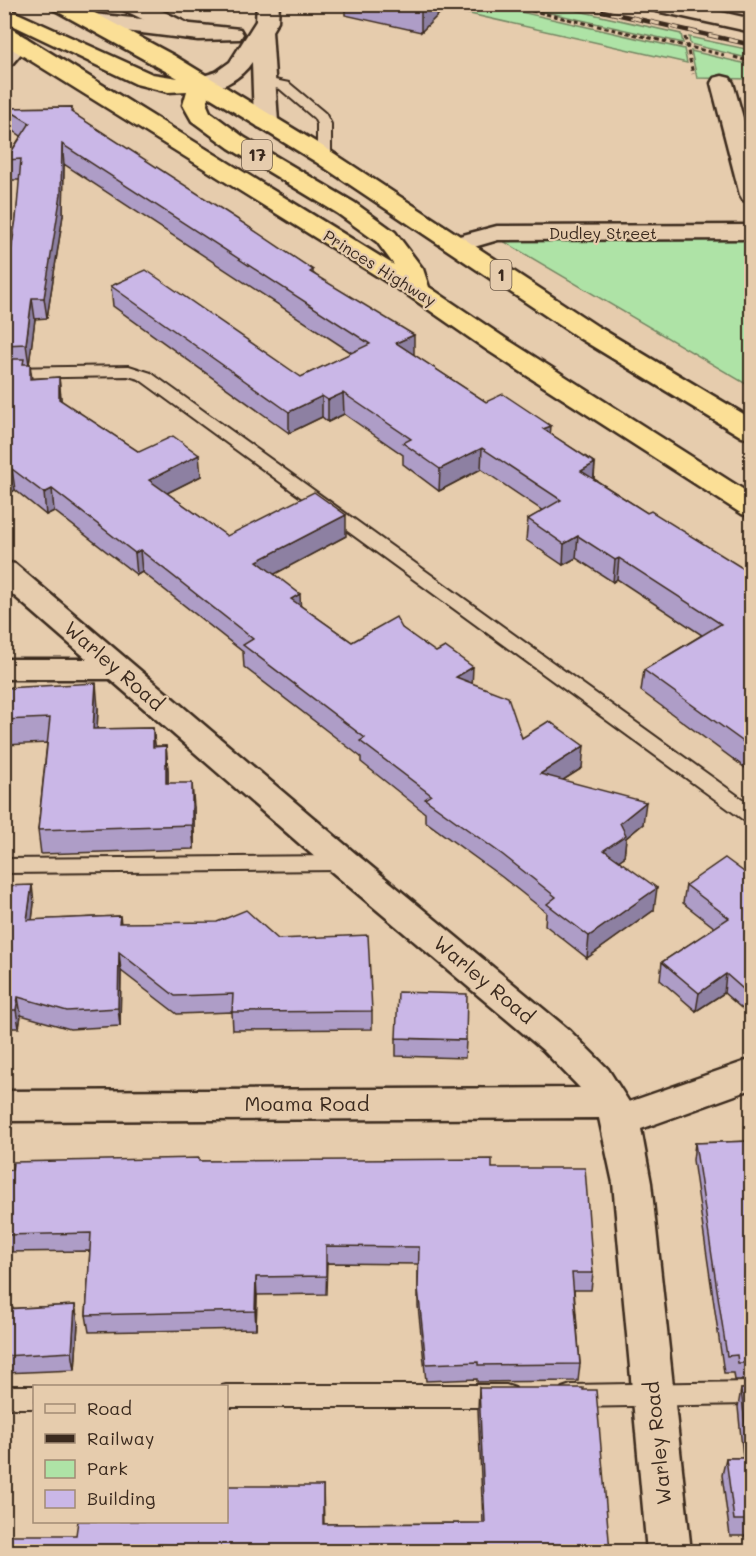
<svg xmlns="http://www.w3.org/2000/svg" width="756" height="1556" viewBox="0 0 756 1556" font-family="Mali,sans-serif">
<style>
.green{fill:#aee3a6;stroke:#748662;stroke-width:1.5}
.lines{fill:none;stroke-linecap:round;stroke-linejoin:round}
.service-casing{stroke:#3b2a1e;stroke-width:4}
.minor-casing{stroke:#3b2a1e;stroke-width:5}
.secondary-casing{stroke:#3b2a1e;stroke-width:5}
.trunk-casing{stroke:#3b2a1e;stroke-width:5}
.path{stroke:#3b2a1e;stroke-width:3;stroke-dasharray:4.5 3;stroke-linecap:butt}
.service{fill:#e6ccad;fill-rule:evenodd}
.minor{fill:#e6ccad;fill-rule:evenodd}
.secondary{fill:#e6ccad;fill-rule:evenodd}
.trunk{fill:#fbdf96;fill-rule:evenodd}
.rail-casing{stroke:#3b2a1e;stroke-width:4.5}
.rail{stroke:#e6ccad;stroke-width:3;stroke-dasharray:10;stroke-linecap:butt}
.wall{fill:#ae9dc7;stroke:#3b2a1e;stroke-width:1.5}
.shaded-wall{fill:#8d80a2;stroke:#3b2a1e;stroke-width:1.5}
.building{fill:#cab7e7;stroke:#3b2a1e;stroke-width:1.5}
.labels{text-anchor:middle;stroke-width:4.5;stroke-linejoin:round;paint-order:stroke}
.far-street-label{font-size:16px;fill:#3b2a1e;stroke:#e6ccad}
.shield{fill:#e6ccad;stroke:#6e5b49;stroke-width:1.5}
.shield-label{font-size:18px;font-weight:bold;fill:#3b2a1e}
.street-label{font-size:20px;fill:#3b2a1e;stroke:#e6ccad}
</style>
<rect width="100%" height="100%" fill="#e6ccad"/>
<filter id="ink" filterUnits="userSpaceOnUse"><feTurbulence type="fractalNoise" baseFrequency=".0167" numOctaves="2"/><feDisplacementMap in="SourceGraphic" scale="12" xChannelSelector="R" yChannelSelector="G"/><feConvolveMatrix kernelMatrix="1 2 1 2 8 2 1 2 1" color-interpolation-filters="sRGB"/></filter>
<g filter="url(#ink)">
<!-- green -->
<g class="green">
<polygon points="430,5 490,5 684,49 687,63"/>
<polygon points="515,5 552,5 681,34 683,43"/>
<polygon points="689,37 751,50 751,59 690,44"/>
<polygon points="691,51 751,65 751,79 697,78"/>
<polygon points="751,240 751,387 503,241"/>
</g>
<g class="lines">
<!-- service casing -->
<g class="service-casing">
<g id="service">
<polygon points="265,78 289,83 325,113 331,124 331,157 329,160 324,161 317,157 317,124 314,118 280,89 260,85 258,82 260,79"/>
<polygon points="129,366 151,373 752,806 752,823 745,821 139,379 128,376 4,378 4,368"/>
<polygon points="344,856 351,858 354,863 351,868 344,870 4,873 4,859"/>
<polygon points="752,1382 752,1404 571,1407 562,1404 559,1396 562,1388 571,1385"/>
<polygon points="226,1385 506,1385 515,1388 518,1396 515,1404 506,1407 226,1407 226,1386 222,1386"/>
<polygon points="4,1386 35,1386 34,1408 4,1408"/>
</g>
</g>
<!-- minor casing -->
<g class="minor-casing">
<g id="minor">
<polygon points="120,4 148,4 193,26 196,31 193,36 185,38 177,36 122,9"/>
<polygon points="645,4 686,4 752,19 752,32 647,9"/>
<polygon points="19,36 27,38 30,43 12,64 4,66 4,45 11,38"/>
<polygon points="722,76 730,78 733,83 752,149 752,202 743,200 740,195 711,83 714,78"/>
<polygon points="752,225 752,239 498,240 457,252 448,249 444,244 448,239 497,226"/>
<polygon points="4,562 15,564 356,854 569,1030 608,1069 629,1102 752,1059 752,1089 641,1129 651,1183 691,1552 647,1552 613,1183 599,1118 4,1121 4,1091 580,1088 543,1050 332,872 110,679 4,679 4,659 87,659 4,587"/>
</g>
</g>
<!-- secondary casing -->
<g class="secondary-casing">
<g id="secondary">
<path d="M257 4H279L278 21 272 31 278 122 274 127 266 129 258 127 254 122 252 62C240 80 215 94 194 89L191 84 194 79 216 72 230 62 256 21Z"/>
<polygon points="93,14 240,29 243,34 240,39 198,40 85,26 82,21 85,16"/>
</g>
</g>
<!-- trunk casing -->
<g class="trunk-casing">
<polygon id="trunk" points="51,4 78,4 173,55 332,152 597,326 752,419 752,439 742,437 579,338 316,162 208,96 207,105 210,112 245,138 355,203 395,232 423,269 429,287 505,338 752,495 752,517 742,514 487,350 409,296 4,44 4,28 12,29 394,265 377,242 337,213 229,148 192,121 183,105 187,91 168,92 136,84 4,21 4,7 152,74 178,78 53,9"/>
</g>
<!-- path -->
<g class="path">
<polyline points="502,4 724,55"/>
<polyline points="685,37 693,74"/>
<polyline points="734,57 752,62"/>
</g>
<!-- service -->
<use href="#service" class="service"/>
<!-- minor -->
<use href="#minor" class="minor"/>
<!-- secondary -->
<use href="#secondary" class="secondary"/>
<!-- trunk -->
<use href="#trunk" class="trunk"/>
<!-- rail casing -->
<g class="rail-casing">
<polyline id="rail" points="572,4 752,45"/>
</g>
<!-- rail -->
<use href="#rail" class="rail"/>
</g>
<!-- wall -->
<g class="wall">
<polygon points="345,4 447,4 447,6 421,32 345,15"/>
<polygon points="72,107 72,113 313,270 313,273 414,355 486,402 550,434 595,463 594,479 647,513 752,574 752,773 641,691 644,670 702,635 617,579 613,582 576,558 563,565 526,540 528,519 543,511 481,469 439,491 403,464 403,455 344,414 328,422 322,417 289,433 113,306 111,286 301,377 352,353 64,164 63,215 47,318 35,319 29,364 30,364 32,379 59,377 61,401 139,452 201,476 167,493 227,536 346,536 274,574 301,606 352,642 402,628 472,683 522,738 582,768 563,780 643,824 626,838 624,857 619,860 654,910 587,958 545,925 546,912 502,877 425,821 425,813 361,762 361,757 244,667 243,652 142,572 137,575 54,511 46,515 15,490 12,492 4,486 4,297 16,219 20,180 8,180 6,160 21,136 8,127 5,108"/>
<polygon points="4,688 98,708 97,729 153,728 155,746 166,746 168,771 168,783 194,807 194,849 41,854 38,830 47,743 4,745"/>
<polygon points="752,878 752,1010 747,1013 724,993 696,1011 660,980 662,962 715,928 683,903 686,885"/>
<polygon points="4,886 34,903 32,920 120,916 121,923 278,939 372,1011 372,1029 233,1030 232,1012 177,1014 121,971 120,1026 70,1029 21,1015 19,1028 4,1028"/>
<polygon points="396,1038 466,1040 465,1058 396,1056"/>
<polygon points="752,1141 752,1380 735,1380 734,1373 724,1373 693,1160 695,1143"/>
<polygon points="200,1161 492,1168 593,1273 591,1290 574,1290 580,1364 578,1381 477,1382 477,1379 426,1381 418,1306 418,1264 327,1263 326,1294 257,1295 256,1329 89,1332 86,1315 90,1251 4,1252 4,1170"/>
<polygon points="75,1305 78,1323 75,1370 4,1373 4,1309"/>
<polygon points="479,1388 610,1551 76,1535 323,1486 324,1524 483,1523 478,1409"/>
<polygon points="741,1389 752,1389 752,1536 730,1536 722,1475 726,1458 743,1458 738,1407"/>
</g>
<!-- shaded-wall -->
<g class="shaded-wall">
<polygon points="427,4 447,4 447,6 421,32 421,10"/>
<polygon points="62,144 64,164 63,215 47,318 44,298"/>
<polygon points="32,298 35,319 29,365 26,344"/>
<polygon points="414,335 414,355 396,343"/>
<polygon points="59,377 61,398 61,420 59,399"/>
<polygon points="343,393 344,414 328,422 328,400"/>
<polygon points="322,396 322,417 289,433 289,412"/>
<polygon points="551,426 549,447 543,429"/>
<polygon points="482,448 481,469 439,491 440,469"/>
<polygon points="199,455 201,476 151,501 149,480"/>
<polygon points="595,463 593,484 581,471"/>
<polygon points="12,469 15,490 12,492 9,470"/>
<polygon points="52,489 54,511 46,515 44,493"/>
<polygon points="346,515 346,536 258,583 257,561"/>
<polygon points="578,536 576,558 563,565 564,544"/>
<polygon points="140,550 142,572 137,575 135,553"/>
<polygon points="619,558 617,579 613,582 615,560"/>
<polygon points="300,594 301,616 291,599"/>
<polygon points="473,667 472,688 456,677"/>
<polygon points="96,683 98,708 96,754 93,729"/>
<polygon points="153,728 156,752 153,747"/>
<polygon points="166,746 168,771 168,808 166,783"/>
<polygon points="584,746 582,768 538,796 540,774"/>
<polygon points="192,783 194,807 194,849 192,825"/>
<polygon points="646,802 643,824 626,838 624,857 602,872 604,850 620,823"/>
<polygon points="32,885 34,903 30,938 27,920"/>
<polygon points="657,888 654,910 587,958 589,936"/>
<polygon points="119,952 121,971 120,1026 118,1008"/>
<polygon points="726,974 724,993 696,1011 699,993"/>
<polygon points="752,994 752,1010 747,1013 750,995"/>
<polygon points="18,997 21,1015 19,1028 16,1010"/>
<polygon points="256,1277 257,1295 256,1329 255,1311"/>
<polygon points="75,1305 78,1323 75,1370 72,1352"/>
</g>
<!-- building -->
<g class="building">
<polygon points="396,4 427,4 421,10"/>
<polygon points="72,107 71,112 237,219 313,270 310,272 414,335 396,343 486,402 503,394 551,426 543,429 595,463 581,471 647,513 651,511 752,574 752,748 644,670 721,624 619,558 615,560 578,536 564,544 528,519 561,500 482,448 440,469 403,443 411,439 343,393 328,400 322,396 289,412 111,286 146,270 301,377 370,344 62,144 61,194 44,298 32,298 26,344 4,345 4,297 16,219 21,159 6,160 30,123 5,108"/>
<polygon points="4,359 24,359 23,364 30,364 30,379 59,377 59,399 139,452 173,436 199,455 149,480 227,536 314,492 346,515 257,561 300,594 291,599 352,642 396,617 402,628 436,652 445,647 473,667 456,677 508,697 522,738 549,721 584,746 540,774 646,802 620,823 626,835 604,850 657,888 589,936 547,904 556,897 503,855 425,799 431,795 360,741 365,738 243,645 253,639 140,550 135,553 52,489 44,493 12,469 9,470 4,467"/>
<polygon points="96,683 93,729 153,728 153,747 166,746 166,783 192,783 192,825 38,830 50,718 4,720 4,688"/>
<polygon points="725,858 752,878 752,994 750,995 726,974 699,993 662,962 729,918 686,885"/>
<polygon points="32,885 27,920 120,916 119,923 217,922 246,910 278,939 368,935 372,1011 232,1012 233,994 175,996 119,952 118,1008 67,1011 18,997 16,1010 4,1010 4,886"/>
<polygon points="398,992 467,994 466,1040 396,1038"/>
<polygon points="752,1141 752,1363 738,1363 737,1355 727,1356 695,1143"/>
<polygon points="199,1158 199,1161 492,1159 492,1168 585,1168 593,1273 572,1273 580,1364 478,1365 478,1362 426,1364 418,1288 419,1247 326,1246 326,1276 256,1277 255,1311 86,1315 91,1233 4,1235 4,1170 12,1170 13,1162"/>
<polygon points="75,1305 72,1352 4,1356 4,1309"/>
<polygon points="479,1388 583,1388 583,1390 596,1390 610,1551 4,1551 4,1535 76,1535 78,1521 226,1521 226,1486 323,1486 323,1524 485,1523"/>
<polygon points="741,1389 752,1389 752,1520 734,1520 726,1458 749,1458"/>
</g>
</g>
<g class="labels">
<!-- far-street labels -->
<g class="far-street-label">
<text x="603" y="239">Dudley Street</text>
<text transform="translate(380 268) rotate(32)" y="6">Princes Highway</text>
</g>
<!-- shield labels -->
<g class="shield">
<rect x="242" y="140" width="30" height="30" rx="4.5"/>
<rect x="490.5" y="260" width="21" height="30" rx="4.5"/>
</g>
<g class="shield-label">
<text x="257" y="161">17</text>
<text x="501" y="281">1</text>
</g>
<!-- street labels -->
<g class="street-label">
<text transform="translate(114 666) rotate(41)" y="7">Warley Road</text>
<text transform="translate(484 980) rotate(40)" y="7">Warley Road</text>
<text x="307" y="1111">Moama Road</text>
<text transform="translate(658 1443) rotate(-96)" y="7">Warley Road</text>
</g>
</g>
<!-- margin -->
<rect width="756" height="1556" fill="none" stroke="#e6ccad" stroke-width="24"/>
<rect x="12" y="12" width="732" height="1532" fill="none" stroke="#3b2a1e" stroke-width="2" filter="url(#ink)"/>
<!-- legend -->
<rect x="33" y="1385" width="195" height="138" fill="#e6ccad" stroke="#a28b74" stroke-width="1.5"/>
<rect x="45" y="1404" width="30" height="9" fill="#e6ccad" stroke="#a28b74" stroke-width="1.5"/>
<text x="87" y="1415" font-size="18" fill="#3b2a1e">Road</text>
<rect x="45" y="1434" width="30" height="9" fill="#3b2a1e" stroke="#a28b74" stroke-width="1.5"/>
<text x="87" y="1445" font-size="18" fill="#3b2a1e">Railway</text>
<rect x="45" y="1460" width="30" height="18" fill="#aee3a6" stroke="#a28b74" stroke-width="1.5"/>
<text x="87" y="1475" font-size="18" fill="#3b2a1e">Park</text>
<rect x="45" y="1490" width="30" height="18" fill="#cab7e7" stroke="#a28b74" stroke-width="1.5"/>
<text x="87" y="1505" font-size="18" fill="#3b2a1e">Building</text>
</svg>
